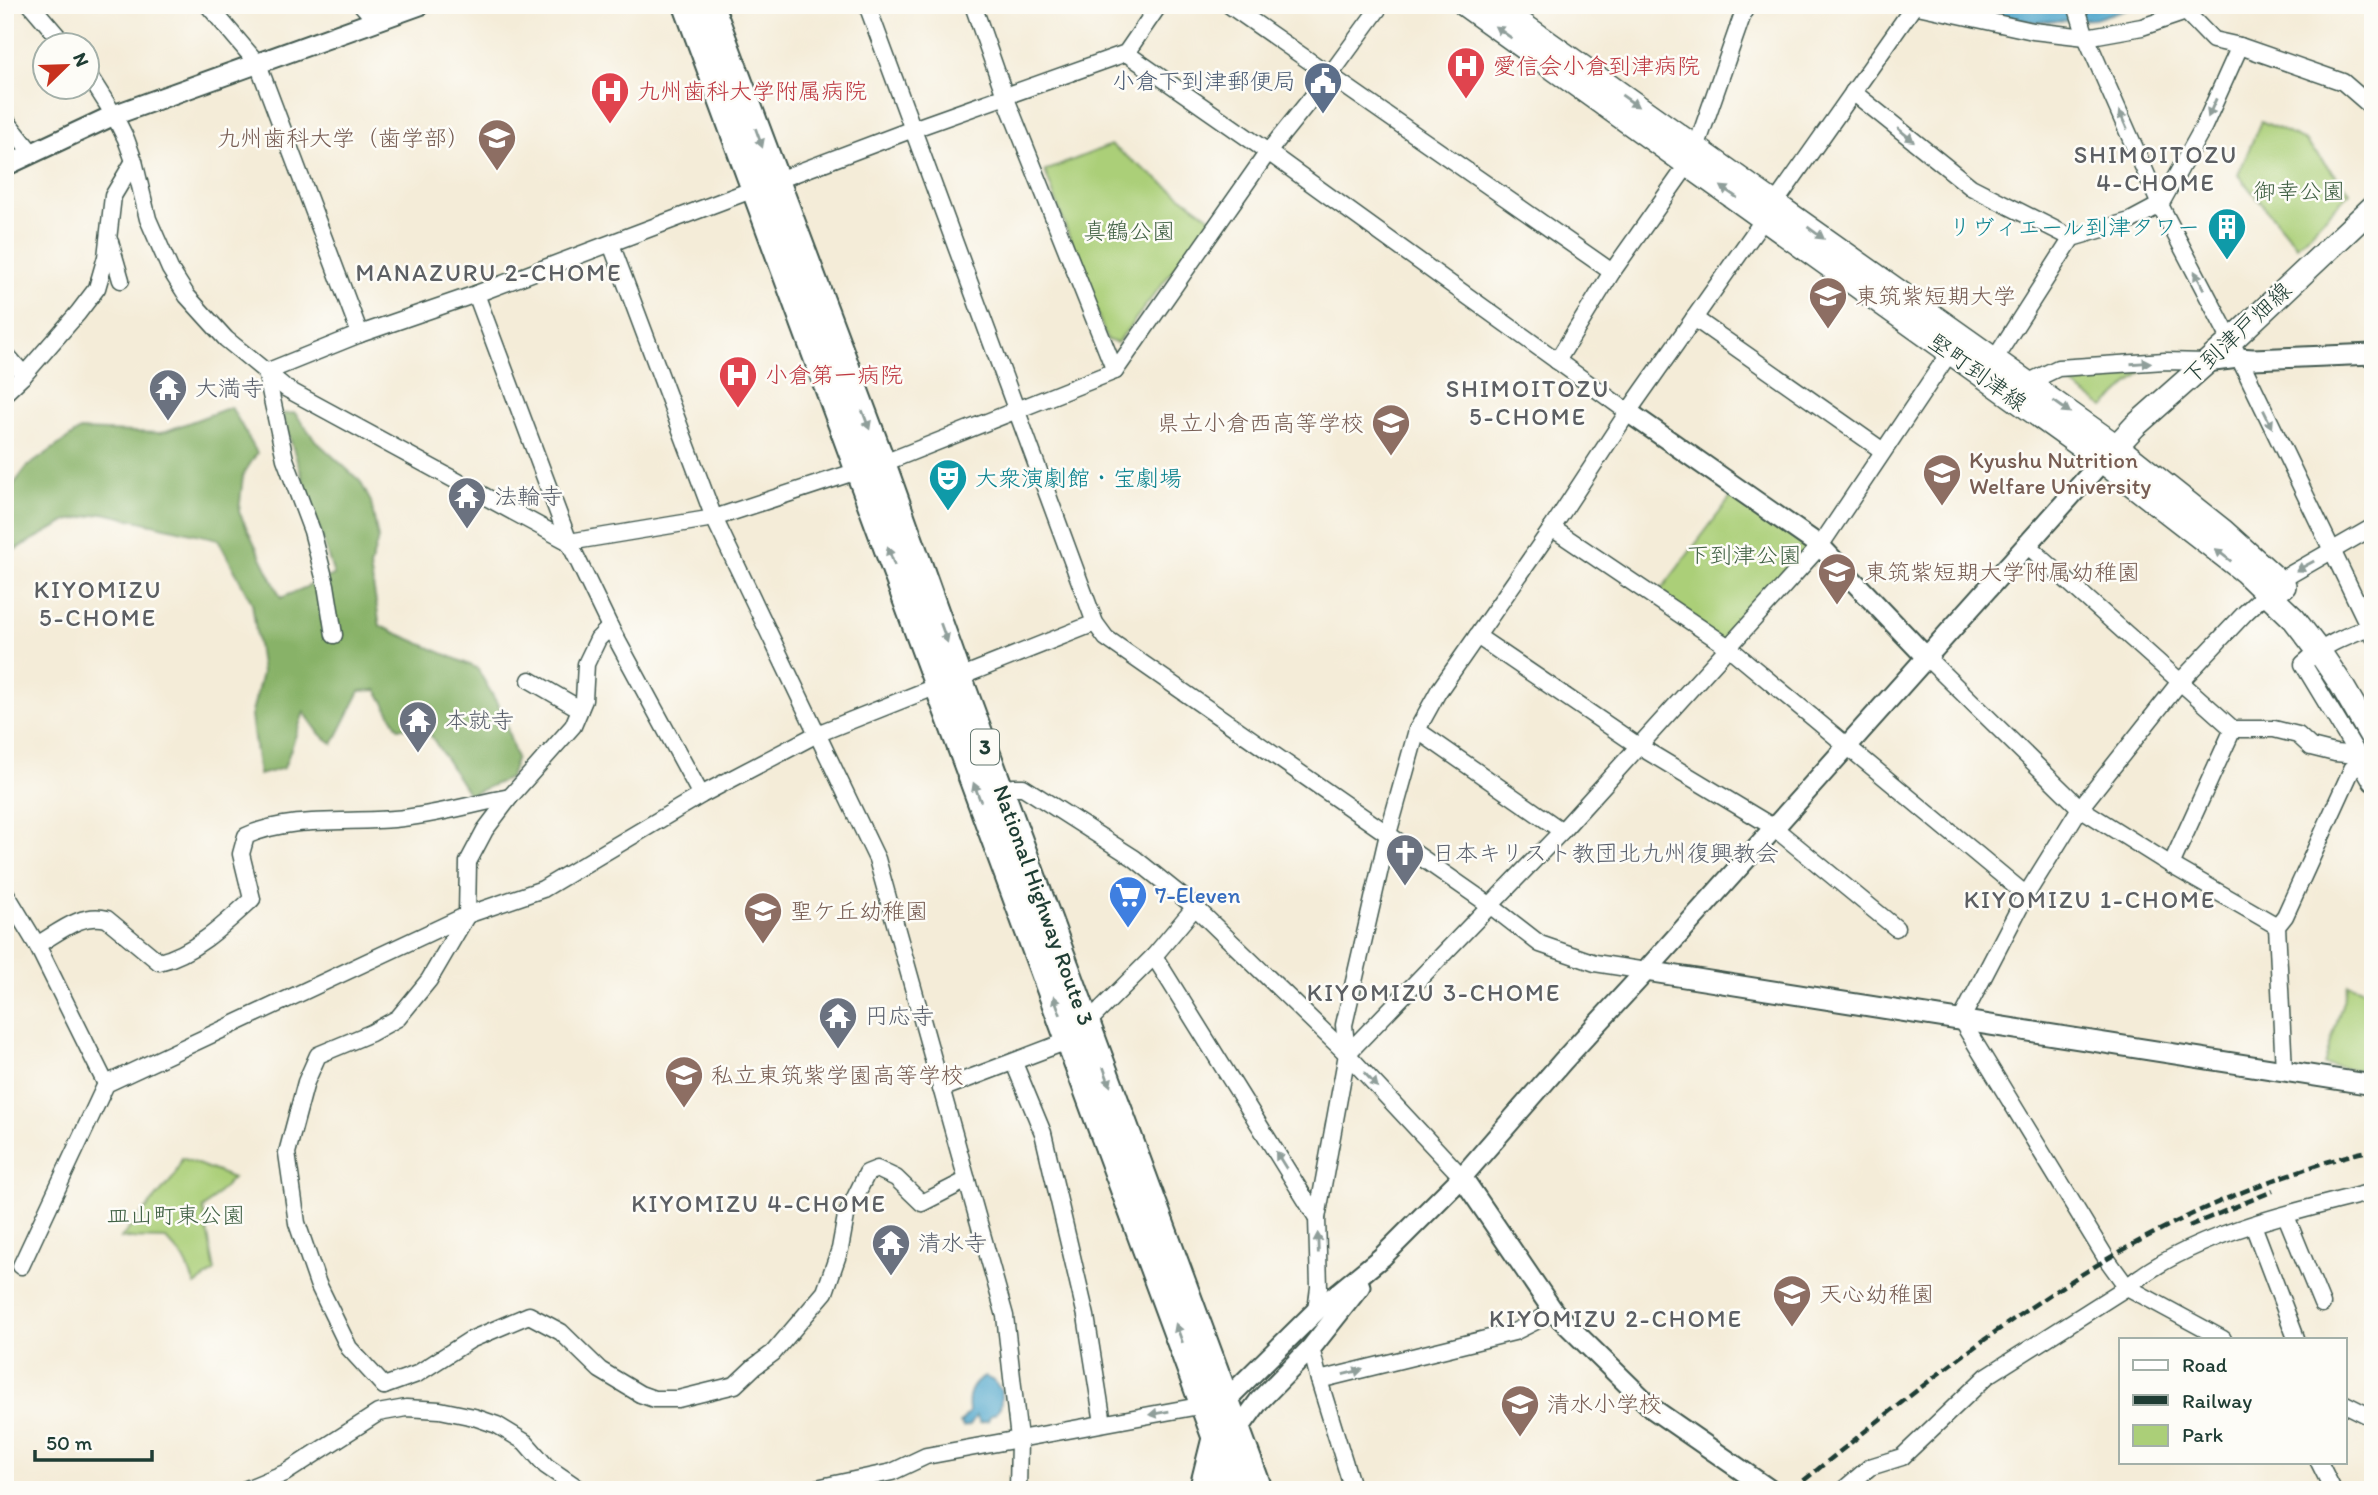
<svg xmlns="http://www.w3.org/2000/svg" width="2378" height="1495" viewBox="0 0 2378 1495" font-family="Itim,'Klee One',sans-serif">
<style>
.green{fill:#abcf78;stroke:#658656;stroke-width:2}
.forest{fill:#88b268;stroke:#54784e;stroke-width:2}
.water{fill:#4ea5cb;stroke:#367180;stroke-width:2}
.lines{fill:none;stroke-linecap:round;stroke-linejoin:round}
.minor-casing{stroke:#3f574d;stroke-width:19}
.tertiary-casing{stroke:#3f574d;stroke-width:23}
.secondary-casing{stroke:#3f574d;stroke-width:26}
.trunk-casing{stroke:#3f574d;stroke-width:30}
.minor{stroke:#fff;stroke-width:16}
.tertiary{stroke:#fff;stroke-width:19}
.secondary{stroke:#fff;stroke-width:23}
.trunk{stroke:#fff;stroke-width:26}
.rail{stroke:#1f3d34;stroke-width:4.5;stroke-dasharray:10 5;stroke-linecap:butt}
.oneway{fill:#8f9e9a}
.labels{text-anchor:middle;stroke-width:5;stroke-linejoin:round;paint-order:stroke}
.shield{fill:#fdfcf7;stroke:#62766e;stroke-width:2}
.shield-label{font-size:21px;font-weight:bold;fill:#1f3d34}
.health-label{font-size:23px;fill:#be3a42;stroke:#fdfcf7;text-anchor:start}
.service-label{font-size:23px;fill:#4e5e75;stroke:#fdfcf7;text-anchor:end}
.education-label{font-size:23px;fill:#785e54;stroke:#fdfcf7;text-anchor:start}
.park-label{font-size:23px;fill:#426245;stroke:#fdfcf7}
.culture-label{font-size:23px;fill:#0d838f;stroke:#fdfcf7;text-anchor:end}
.street-label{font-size:23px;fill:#1f3d34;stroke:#fdfcf7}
.worship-label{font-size:23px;fill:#5b616d;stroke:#fdfcf7;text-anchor:start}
.shop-label{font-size:23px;fill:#366cbe;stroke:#fdfcf7;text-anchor:start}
.neighbourhood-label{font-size:24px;letter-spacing:2px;fill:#5c5f63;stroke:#fdfcf7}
</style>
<rect width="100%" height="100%" fill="#fdfcf7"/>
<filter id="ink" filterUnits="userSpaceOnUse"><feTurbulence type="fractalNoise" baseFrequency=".0143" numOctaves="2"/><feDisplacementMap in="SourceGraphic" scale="14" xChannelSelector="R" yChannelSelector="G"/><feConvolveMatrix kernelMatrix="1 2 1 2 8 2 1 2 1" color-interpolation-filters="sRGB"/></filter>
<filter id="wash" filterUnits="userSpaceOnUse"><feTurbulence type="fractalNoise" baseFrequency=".00686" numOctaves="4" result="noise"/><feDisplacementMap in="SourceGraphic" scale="28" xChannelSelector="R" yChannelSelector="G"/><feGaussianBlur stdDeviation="1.57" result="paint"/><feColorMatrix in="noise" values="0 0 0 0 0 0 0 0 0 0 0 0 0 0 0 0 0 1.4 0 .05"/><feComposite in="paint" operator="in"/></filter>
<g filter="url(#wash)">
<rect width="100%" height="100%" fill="#f4ecd8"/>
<!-- green -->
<g class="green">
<polygon points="2261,121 2305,141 2350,192 2297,246 2238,175"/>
<polygon points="1111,145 1212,219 1117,343 1107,340 1045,171"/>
<polygon points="2143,371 2104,407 2066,381 2069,375"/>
<polygon points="1735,492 1815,547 1720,648 1654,599"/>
<polygon points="2348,984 2373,993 2373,1072 2324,1065"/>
<polygon points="182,1158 233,1178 203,1209 215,1271 195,1285 185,1260 166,1239 121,1238 174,1177"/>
</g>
<!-- forest -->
<polygon class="forest" points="231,407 257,453 243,475 239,512 281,598 334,575 282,414 295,413 316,441 360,481 371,502 378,539 370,567 380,626 477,668 503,714 516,758 510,778 469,795 426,728 398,728 377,690 360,691 333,744 320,734 304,712 284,768 259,775 251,716 262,673 252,603 218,539 104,513 67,521 5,555 5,496 27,467 80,430 161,433"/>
<!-- water -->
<g class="water">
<polygon points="1953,5 2138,5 2095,19 2035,22 1997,17"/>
<path d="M985 1377 994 1381 1001 1390C1001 1403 1003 1411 990 1416L988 1421 980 1423 976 1416 970 1425 963 1427 960 1423 969 1412C967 1396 970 1384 985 1377Z"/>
</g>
</g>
<g filter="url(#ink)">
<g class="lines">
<!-- minor casing -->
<g class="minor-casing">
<g id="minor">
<polyline points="31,5 66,46"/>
<polyline points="208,5 258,64 360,334"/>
<polyline points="362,5 376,21"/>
<polyline points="867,5 1095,623 1106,638 1491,906 1540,944 1595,963 1646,971"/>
<polyline points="973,5 1005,96 1115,371"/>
<polyline points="1229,5 1612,272"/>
<polyline points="1913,5 2033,31 2086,37 2142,27 2186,12 2198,5"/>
<polyline points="2076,5 2086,37 2160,205 2231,341 2369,627"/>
<polyline points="2186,12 2213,40 2240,46 2343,82 2373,108"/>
<polyline points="1126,53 1268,152 1628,412"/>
<polyline points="88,74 114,115 126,139 134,161 148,219 170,269 187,296 226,339 287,389 569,542 714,518 894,459 1115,371 1268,152 1330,75 1381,5"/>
<polyline points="1853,92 1971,187 2072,238"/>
<polyline points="5,119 31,152"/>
<polyline points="110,242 121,280"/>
<polyline points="611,244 714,518 877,859 1005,1316 1019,1439 926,1456 892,1472 807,1490"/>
<polyline points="476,294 569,542 610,627 701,795"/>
<polyline points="1694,318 1883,451"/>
<polyline points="5,353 24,375 5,393"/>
<polyline points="1994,360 2072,238 2130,221 2160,205 2204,126 2240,46"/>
<polyline points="1557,361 1612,272 1688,164 1696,148 1746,5"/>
<polyline points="266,372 360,334 476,294 913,129 1126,53 1159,5"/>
<polyline points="266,372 285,459 312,531 326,585 334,635"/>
<polyline points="24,375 78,313 97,288 106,257 113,196 134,161"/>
<polyline points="2027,383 2058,368 2165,361 2206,362"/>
<polyline points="1552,528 1727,646 2026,895"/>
<polyline points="2027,545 2233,729 2274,729 2298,735 2311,747 2335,753 2358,755"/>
<polyline points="1477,636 1637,745 1773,827 1896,928"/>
<polyline points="1926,657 2080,808 2171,865 2277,926"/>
<polyline points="530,680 580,709"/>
<polyline points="1417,730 1562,831"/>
<path d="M2358 755 2303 664C2323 645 2344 637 2369 627L2373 636"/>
<polyline points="1002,792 1013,787 1023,787 1134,858 1195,907 1347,1054"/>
<polyline points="2171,865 2233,729"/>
<polyline points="5,892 37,945 106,1084"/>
<path d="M37 945C58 933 81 912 107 919L159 962C194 954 225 924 252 899L241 854 246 836C288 816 348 823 394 819 433 816 472 804 510 797"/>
<polyline points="1154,956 1317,1218"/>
<polyline points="1347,1054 1344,1025 1388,834 1417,730 1438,692 1552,528 1628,412 1914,6"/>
<polyline points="1347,1054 1562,831 1820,546 1950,352"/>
<polyline points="1014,1063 1043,1133 1086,1316 1103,1423"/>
<polyline points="2284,1071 2277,926 2285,916 2352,769 2362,761"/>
<polyline points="941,1089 1070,1040 1154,956 1195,907"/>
<polyline points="2286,1216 2322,1304"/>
<polyline points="2253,1225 2296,1338"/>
<polyline points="21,1266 106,1084 467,915 543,889 701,795 817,734 1095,623"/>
<polyline points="1316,1311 1319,1287 1317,1218 1347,1054 1462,1177"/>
<polyline points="2223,1339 2127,1287 2106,1258 1961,1020 2026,895 2080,808 2179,683 2245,613 2279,581 2373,527"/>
<polyline points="1311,1348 1319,1380 1514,1332 1554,1312"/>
<polyline points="1319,1380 1353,1490"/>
<polyline points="384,1386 349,1348 318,1284 297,1223 287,1153 306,1082 318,1055 371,1033 398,1018 429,980 467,915 468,862 485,830 510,797 573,726 584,700 586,664 598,639 610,627"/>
<polyline points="384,1386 417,1374 470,1340 529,1315 561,1332 600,1370 640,1394 654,1399 678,1399 735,1385 754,1367 773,1353 825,1292 840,1249 846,1216 867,1173 877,1169 896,1178 922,1203 967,1180"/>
<polyline points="2345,1404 2373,1418"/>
<polyline points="2319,1462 2333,1490"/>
<polyline points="244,1490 285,1473 378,1413 406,1408 440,1410 474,1417 497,1425 525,1442 546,1466 581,1490"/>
<polyline points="1018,1490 1019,1439 1210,1404"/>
<path d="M1843 1490 1870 1467 1902 1457 1987 1376 2127 1287C2189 1235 2295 1211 2373 1192"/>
</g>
</g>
<!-- tertiary casing -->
<g class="tertiary-casing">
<g id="tertiary">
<polyline points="5,166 114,115 420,5"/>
<polyline points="2206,362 2238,358 2253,359 2373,354"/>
<polyline points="1628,412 1820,546 1926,657"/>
<polyline points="2358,755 2373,781"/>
<polyline points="1646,971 2373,1085"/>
<polyline points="1462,1177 1554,1312 1653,1409 1770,1490"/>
<polyline points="1199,1490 1218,1414 1226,1400 1316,1311 1382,1257 1462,1177 1563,1061 1646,971 2102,461"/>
<polyline points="1217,1490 1229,1443 1237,1431 1259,1401 1311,1348 1360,1286"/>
</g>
</g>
<!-- secondary casing -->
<g class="secondary-casing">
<g id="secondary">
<polyline points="1465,5 2102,461 2245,572 2294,619 2318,650 2341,684 2373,739"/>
<polyline points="1495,5 2116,446 2223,531 2284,586"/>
<polyline points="2107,456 2135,426 2231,341 2373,207"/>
</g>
</g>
<!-- trunk casing -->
<g class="trunk-casing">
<g id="trunk">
<polyline points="687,5 1235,1490"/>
<polyline points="710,5 882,463 964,692 1259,1490"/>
</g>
</g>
<!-- minor -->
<use href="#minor" class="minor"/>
<!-- tertiary -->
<use href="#tertiary" class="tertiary"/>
<!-- secondary -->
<use href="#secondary" class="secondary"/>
<!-- trunk -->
<use href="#trunk" class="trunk"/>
<!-- rail -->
<g class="rail">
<polyline points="2189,1226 2273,1191"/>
<path d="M1792 1490C1944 1368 2086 1249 2271 1181 2304 1169 2338 1157 2373 1150"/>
</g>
</g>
<!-- one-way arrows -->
<defs><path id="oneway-solid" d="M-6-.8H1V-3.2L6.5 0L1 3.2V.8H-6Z" transform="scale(1.75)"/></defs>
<g class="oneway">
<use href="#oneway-solid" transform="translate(1503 32) rotate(-145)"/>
<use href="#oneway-solid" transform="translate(1630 101) rotate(35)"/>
<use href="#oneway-solid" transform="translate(2212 108) rotate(114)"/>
<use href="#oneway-solid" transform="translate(2123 120) rotate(-114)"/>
<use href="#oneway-solid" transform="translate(1906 135) rotate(39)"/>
<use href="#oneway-solid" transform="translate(759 138) rotate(70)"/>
<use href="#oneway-solid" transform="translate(1729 192) rotate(-145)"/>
<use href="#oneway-solid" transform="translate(1816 233) rotate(36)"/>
<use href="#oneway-solid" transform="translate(2199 280) rotate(-117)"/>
<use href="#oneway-solid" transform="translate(2141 363) rotate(-4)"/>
<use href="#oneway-solid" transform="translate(2062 407) rotate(35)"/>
<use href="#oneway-solid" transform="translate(2268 419) rotate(64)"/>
<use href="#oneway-solid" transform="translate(866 420) rotate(69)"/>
<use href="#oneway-solid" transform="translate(2223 555) rotate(-142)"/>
<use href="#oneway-solid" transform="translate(891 556) rotate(-110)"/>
<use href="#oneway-solid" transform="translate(2305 566) rotate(151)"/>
<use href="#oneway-solid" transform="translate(944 633) rotate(70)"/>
<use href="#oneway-solid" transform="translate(977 792) rotate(-111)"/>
<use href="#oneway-solid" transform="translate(1057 1005) rotate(-110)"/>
<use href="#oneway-solid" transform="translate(1107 1077) rotate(70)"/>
<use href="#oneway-solid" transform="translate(1371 1080) rotate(47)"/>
<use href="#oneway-solid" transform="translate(1281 1160) rotate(-122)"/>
<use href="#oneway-solid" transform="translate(1318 1243) rotate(-92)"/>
<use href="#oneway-solid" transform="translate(1179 1333) rotate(-110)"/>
<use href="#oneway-solid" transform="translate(1353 1372) rotate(-14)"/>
<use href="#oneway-solid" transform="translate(1159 1413) rotate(170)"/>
</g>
</g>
<!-- icons -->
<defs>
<g id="hospital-pin" transform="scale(2.0125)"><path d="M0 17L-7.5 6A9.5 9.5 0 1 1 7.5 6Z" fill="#e0444e" stroke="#fdfcf7"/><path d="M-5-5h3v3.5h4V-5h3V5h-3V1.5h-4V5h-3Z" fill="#fff"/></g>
<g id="civic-pin" transform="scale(2.0125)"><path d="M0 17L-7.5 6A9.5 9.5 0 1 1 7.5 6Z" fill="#5c6f8a" stroke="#fdfcf7"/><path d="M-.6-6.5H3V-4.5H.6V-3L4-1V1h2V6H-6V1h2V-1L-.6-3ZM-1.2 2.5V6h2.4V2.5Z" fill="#fff"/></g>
<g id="university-pin" transform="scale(2.0125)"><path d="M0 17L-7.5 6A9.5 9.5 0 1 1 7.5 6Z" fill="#8d6e63" stroke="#fdfcf7"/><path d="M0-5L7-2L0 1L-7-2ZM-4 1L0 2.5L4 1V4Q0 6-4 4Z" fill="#fff"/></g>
<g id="building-pin" transform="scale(2.0125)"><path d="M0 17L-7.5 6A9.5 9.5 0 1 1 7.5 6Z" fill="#0f9aa8" stroke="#fdfcf7"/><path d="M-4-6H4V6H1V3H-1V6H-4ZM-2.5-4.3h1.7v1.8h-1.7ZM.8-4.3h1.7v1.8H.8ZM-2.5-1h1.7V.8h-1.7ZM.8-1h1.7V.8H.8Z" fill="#fff"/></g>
<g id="temple-pin" transform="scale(2.0125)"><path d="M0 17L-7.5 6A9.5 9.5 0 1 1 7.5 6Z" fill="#6b7280" stroke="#fdfcf7"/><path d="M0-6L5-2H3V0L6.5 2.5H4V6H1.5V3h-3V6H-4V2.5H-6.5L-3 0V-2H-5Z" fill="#fff"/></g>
<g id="school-pin" transform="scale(2.0125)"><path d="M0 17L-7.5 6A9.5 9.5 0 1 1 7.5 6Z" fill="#8d6e63" stroke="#fdfcf7"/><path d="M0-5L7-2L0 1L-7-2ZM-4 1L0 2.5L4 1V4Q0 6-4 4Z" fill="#fff"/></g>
<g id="theatre-pin" transform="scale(2.0125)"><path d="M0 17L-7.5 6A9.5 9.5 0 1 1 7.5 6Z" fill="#0f9aa8" stroke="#fdfcf7"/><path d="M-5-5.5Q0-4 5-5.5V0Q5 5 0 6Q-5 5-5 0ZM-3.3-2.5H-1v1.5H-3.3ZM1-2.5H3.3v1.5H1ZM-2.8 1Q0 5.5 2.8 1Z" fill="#fff"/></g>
<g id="church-pin" transform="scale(2.0125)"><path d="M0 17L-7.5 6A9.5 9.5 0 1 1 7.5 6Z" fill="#6b7280" stroke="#fdfcf7"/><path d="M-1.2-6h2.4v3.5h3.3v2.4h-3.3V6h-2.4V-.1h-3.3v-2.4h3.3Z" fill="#fff"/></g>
<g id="supermarket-pin" transform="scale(2.0125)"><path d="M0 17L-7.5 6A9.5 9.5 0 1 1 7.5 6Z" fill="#3f7fe0" stroke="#fdfcf7"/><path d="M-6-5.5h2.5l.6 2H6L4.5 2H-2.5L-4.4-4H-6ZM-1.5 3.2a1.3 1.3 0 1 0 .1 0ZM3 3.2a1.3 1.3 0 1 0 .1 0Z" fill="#fff"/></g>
</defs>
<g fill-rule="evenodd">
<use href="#hospital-pin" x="1466" y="66"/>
<use href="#civic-pin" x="1323" y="81"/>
<use href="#hospital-pin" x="610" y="91"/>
<use href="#university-pin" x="497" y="138"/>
<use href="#building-pin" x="2227" y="227"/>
<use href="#university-pin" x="1828" y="296"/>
<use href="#hospital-pin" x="738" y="375"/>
<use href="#temple-pin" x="168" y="388"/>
<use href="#school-pin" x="1391" y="423"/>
<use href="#university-pin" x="1942" y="473"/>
<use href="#theatre-pin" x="948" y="478"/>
<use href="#temple-pin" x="467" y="496"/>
<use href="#school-pin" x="1837" y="572"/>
<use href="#temple-pin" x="418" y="720"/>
<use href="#church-pin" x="1405" y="853"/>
<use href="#supermarket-pin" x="1128" y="895"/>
<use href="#school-pin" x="763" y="911"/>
<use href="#temple-pin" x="838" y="1016"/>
<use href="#school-pin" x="684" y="1075"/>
<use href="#temple-pin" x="891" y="1243"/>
<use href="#school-pin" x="1792" y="1294"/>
<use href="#school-pin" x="1520" y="1404"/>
</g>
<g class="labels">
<!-- shield labels -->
<rect class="shield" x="971" y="729.5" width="28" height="35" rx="5"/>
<g class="shield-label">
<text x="985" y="754">3</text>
</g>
<!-- health labels -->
<g class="health-label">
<text x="1493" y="74">愛信会小倉到津病院</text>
<text x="637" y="99">九州歯科大学附属病院</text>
<text x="765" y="383">小倉第一病院</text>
</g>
<!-- service labels -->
<g class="service-label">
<text x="1296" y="89">小倉下到津郵便局</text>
</g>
<!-- education labels -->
<g class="education-label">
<text x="470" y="146" text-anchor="end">九州歯科大学（歯学部）</text>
<text x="1855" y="304">東筑紫短期大学</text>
<text x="1364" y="431" text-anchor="end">県立小倉西高等学校</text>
<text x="1969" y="468">Kyushu Nutrition<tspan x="1969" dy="26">Welfare University</tspan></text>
<text x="1864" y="580">東筑紫短期大学附属幼稚園</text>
<text x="790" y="919">聖ケ丘幼稚園</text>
<text x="711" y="1083">私立東筑紫学園高等学校</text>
<text x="1819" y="1302">天心幼稚園</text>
<text x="1547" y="1412">清水小学校</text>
</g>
<!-- park labels -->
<g class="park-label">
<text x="2299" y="199">御幸公園</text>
<text x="1129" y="239">真鶴公園</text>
<text x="1744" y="563">下到津公園</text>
<text x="176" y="1223">皿山町東公園</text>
</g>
<!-- culture labels -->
<g class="culture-label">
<text x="2200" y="235">リヴィエール到津タワー</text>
<text x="975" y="486" text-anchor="start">大衆演劇館・宝劇場</text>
</g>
<!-- street labels -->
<g class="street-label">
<text transform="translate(2237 333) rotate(-43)" y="8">下到津戸畑線</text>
<text transform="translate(1978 372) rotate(36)" y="8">堅町到津線</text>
<text transform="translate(1044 905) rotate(70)" y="8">National Highway Route 3</text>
</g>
<!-- worship labels -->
<g class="worship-label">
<text x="195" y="396">大満寺</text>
<text x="494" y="504">法輪寺</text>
<text x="445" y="728">本就寺</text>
<text x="1432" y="861">日本キリスト教団北九州復興教会</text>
<text x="865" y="1024">円応寺</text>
<text x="918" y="1251">清水寺</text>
</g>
<!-- shop labels -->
<g class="shop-label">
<text x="1155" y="903">7-Eleven</text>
</g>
<!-- neighbourhood labels -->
<g class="neighbourhood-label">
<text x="2156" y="163">SHIMOITOZU<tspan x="2156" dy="28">4-CHOME</tspan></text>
<text x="489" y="281">MANAZURU 2-CHOME</text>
<text x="1528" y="397">SHIMOITOZU<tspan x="1528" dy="28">5-CHOME</tspan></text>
<text x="98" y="598">KIYOMIZU<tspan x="98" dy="28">5-CHOME</tspan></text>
<text x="2090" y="908">KIYOMIZU 1-CHOME</text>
<text x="1434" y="1001">KIYOMIZU 3-CHOME</text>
<text x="759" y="1212">KIYOMIZU 4-CHOME</text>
<text x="1616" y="1327">KIYOMIZU 2-CHOME</text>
</g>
</g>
<!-- margin -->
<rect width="2378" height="1495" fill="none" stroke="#fdfcf7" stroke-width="28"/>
<!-- legend -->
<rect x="2119" y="1338" width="228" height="126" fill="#fdfcf7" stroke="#a4b0a9" stroke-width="2"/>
<rect x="2133" y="1360" width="35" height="10" fill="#ffffff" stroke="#a4b0a9" stroke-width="2"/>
<text x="2182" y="1372" font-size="21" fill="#1f3d34">Road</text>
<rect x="2133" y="1395" width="35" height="10" fill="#1f3d34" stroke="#a4b0a9" stroke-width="2"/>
<text x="2182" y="1408" font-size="21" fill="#1f3d34">Railway</text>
<rect x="2133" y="1425" width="35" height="21" fill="#abcf78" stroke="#a4b0a9" stroke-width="2"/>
<text x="2182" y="1442" font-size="21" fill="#1f3d34">Park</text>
<!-- north arrow -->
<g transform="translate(66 66) rotate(67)"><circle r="33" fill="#fdfcf7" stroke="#a4b0a9" stroke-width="2"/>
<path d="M0-5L12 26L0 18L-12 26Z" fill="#c8321e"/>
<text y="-10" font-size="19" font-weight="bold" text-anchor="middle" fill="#1f3d34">N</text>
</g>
<!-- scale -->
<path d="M35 1450v10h117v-10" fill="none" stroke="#1f3d34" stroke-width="3.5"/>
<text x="46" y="1450" font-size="21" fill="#1f3d34" stroke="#fdfcf7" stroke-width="5" paint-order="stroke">50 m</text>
</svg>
